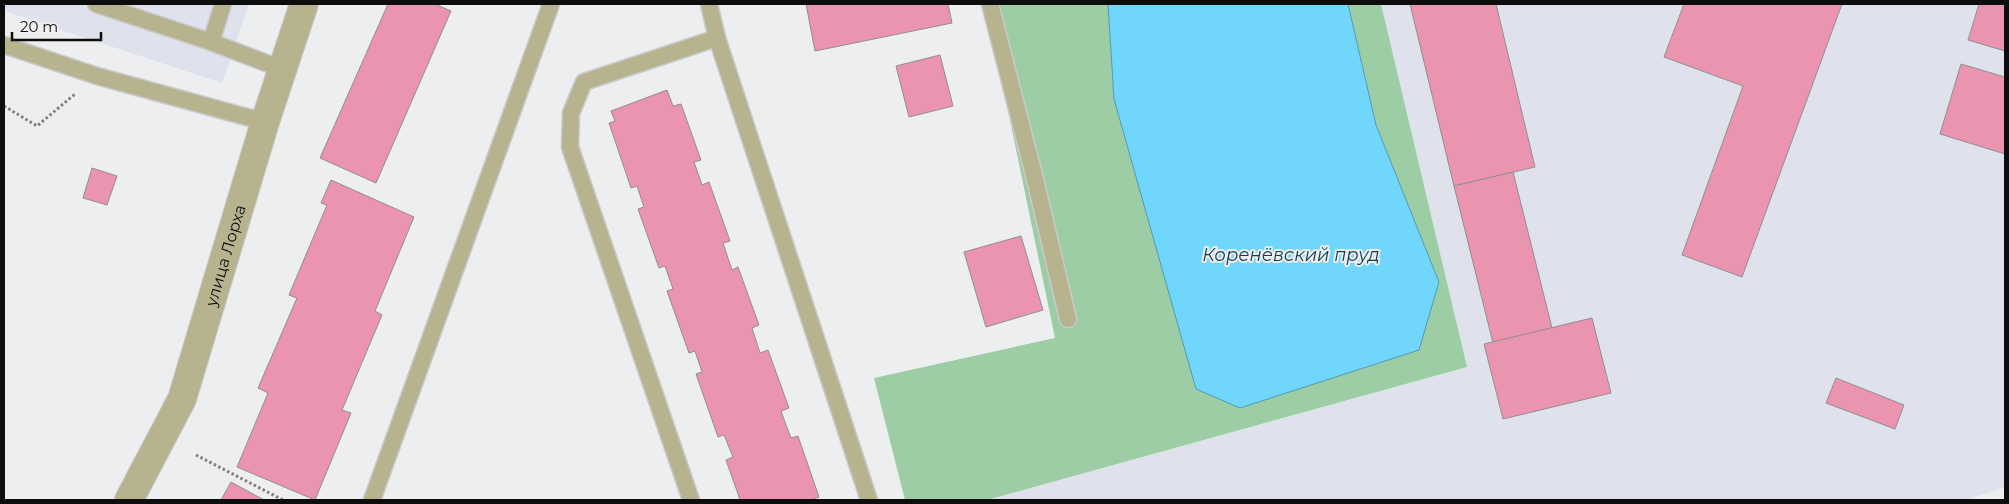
<svg xmlns="http://www.w3.org/2000/svg" width="2009" height="504" viewBox="0 0 2009 504" font-family="Montserrat,sans-serif">
<style>
.built{fill:#dfe2ec}
.green{fill:#9ccda5}
.water{fill:#70d6fc;stroke:#529ab5}
.building{fill:#eb94b0;stroke:#918e8f}
.lines{fill:none;stroke-linecap:round;stroke-linejoin:round}
.lane-casing{stroke:#c9cacc;stroke-width:19}
.street-casing{stroke:#c9cacc;stroke-width:30}
.path{stroke:#7e7f80;stroke-width:3;stroke-dasharray:2.5 2.5;stroke-linecap:butt}
.lane{stroke:#b8b38f;stroke-width:16}
.street{stroke:#b8b38f;stroke-width:28}
.labels{text-anchor:middle;stroke-width:4;stroke-linejoin:round;paint-order:stroke}
.street-label{font-size:16px;fill:#0d0d0e;stroke:#edeef0}
.water-label{font-size:18px;font-style:italic;fill:#103f4f;stroke:#edeef0}
</style>
<rect width="100%" height="100%" fill="#edeef0"/>
<!-- built -->
<g class="built">
<polygon points="4,4 249,4 222,83 4,11"/>
<polygon points="1381,4 2005,4 2005,487 1966,500 987,500 1467,367"/>
</g>
<!-- green -->
<polygon class="green" points="986,4 1108,4 1114,100 1439,282 1376,125 1348,4 1381,4 1467,367 987,500 905,500 874,378 1055,338"/>
<!-- water -->
<polygon class="water" points="1108,4 1348,4 1376,125 1439,282 1419,350 1240,408 1196,389 1114,99"/>
<!-- building -->
<g class="building">
<polygon points="388,4 435,4 451,11 376,183 320,158"/>
<polygon points="806,4 948,4 952,23 815,51"/>
<polygon points="1410,4 1496,4 1535,167 1454,186"/>
<polygon points="1684,4 1842,4 1742,277 1682,255 1743,86 1664,57"/>
<polygon points="1979,4 2005,4 2005,51 1968,40"/>
<polygon points="940,55 953,106 909,117 896,66"/>
<polygon points="1961,64 2005,77 2005,154 1940,134"/>
<polygon points="667,90 673,106 681,104 701,160 694,162 702,185 709,182 730,241 723,243 732,270 738,267 759,325 752,328 760,353 768,350 789,408 781,411 786,425 791,438 798,436 819,497 811,500 740,500 737,491 726,460 733,457 724,435 718,437 696,374 702,372 695,351 689,353 667,291 673,289 665,266 659,268 638,209 644,207 637,186 631,188 609,123 615,121 611,111"/>
<polygon points="92,168 117,176 107,205 83,198"/>
<polygon points="1513,172 1552,328 1493,343 1454,186"/>
<polygon points="331,180 414,217 375,311 382,315 342,410 351,413 315,500 237,467 268,393 258,388 297,298 289,295 327,205 321,203"/>
<polygon points="1021,236 1043,310 986,327 964,252"/>
<polygon points="1592,318 1611,393 1503,419 1484,344"/>
<polygon points="1836,378 1904,405 1895,429 1826,403"/>
<polygon points="231,482 264,500 221,500"/>
</g>
<g class="lines">
<!-- lane casing -->
<g class="lane-casing">
<g id="lane">
<polyline points="96,4 211,42 282,69"/>
<polyline points="709,4 717,38 869,500"/>
<polyline points="990,4 1034,175 1068,319"/>
<polyline points="211,42 223,4"/>
<polyline points="4,45 97,76 265,122"/>
<polyline points="372,500 551,4"/>
<polyline points="691,500 570,147 571,113 584,82 717,38"/>
</g>
</g>
<!-- street casing -->
<g class="street-casing">
<g id="street">
<path id="s1" d="M129 500 182 399 265 122 304 4"/>
</g>
</g>
<!-- path -->
<g class="path">
<polyline points="4,106 37,126 75,94"/>
<polyline points="196,455 283,500"/>
</g>
<!-- lane -->
<use href="#lane" class="lane"/>
<!-- street -->
<use href="#street" class="street"/>
</g>
<g class="labels">
<!-- street labels -->
<g class="street-label">
<text dy="6" stroke="none"><textPath href="#s1" startOffset="264">улица Лорха</textPath></text>
</g>
<!-- water labels -->
<g class="water-label">
<text x="1291" y="261">Коренёвский пруд</text>
</g>
</g>
<!-- border -->
<rect width="2009" height="504" fill="none" stroke="#0d0d0e" stroke-width="10"/>
<!-- scale -->
<path d="M12 32v8h89v-8" fill="none" stroke="#0d0d0e" stroke-width="2.5"/>
<text x="20" y="32" font-size="15" fill="#0d0d0e" stroke="#edeef0" stroke-width="4" paint-order="stroke">20 m</text>
</svg>
